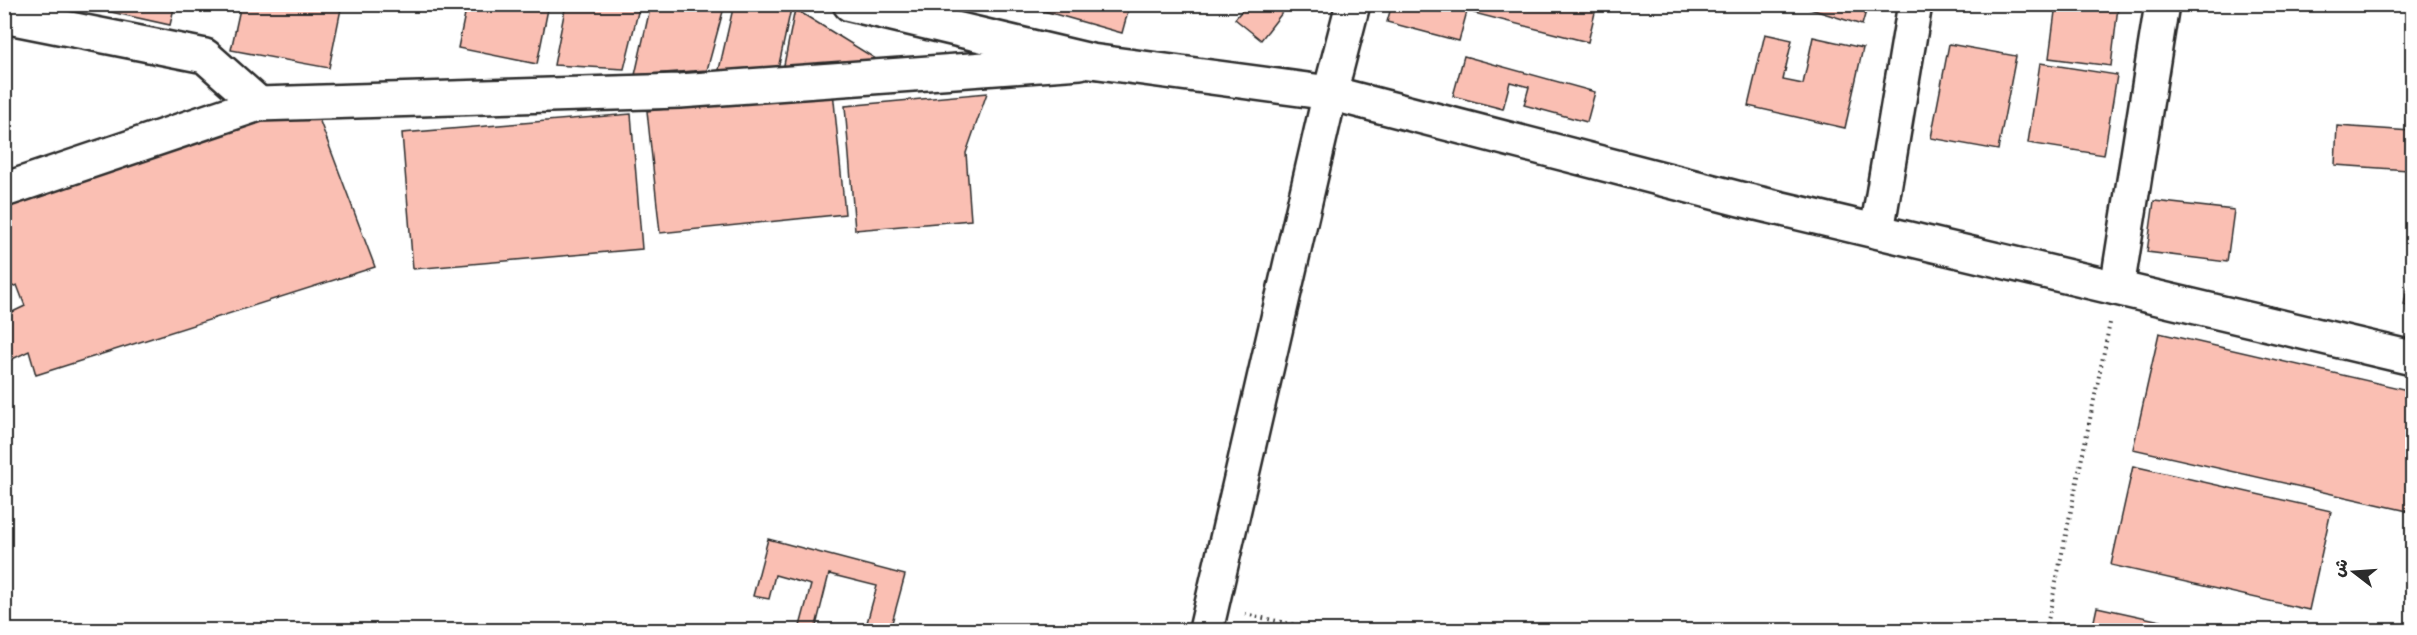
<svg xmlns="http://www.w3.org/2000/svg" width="2417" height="635" viewBox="0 0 2417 635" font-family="Delius,'Playpen Sans Arabic',sans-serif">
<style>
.building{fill:#fabfb3;stroke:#2b2b2b;stroke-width:1.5}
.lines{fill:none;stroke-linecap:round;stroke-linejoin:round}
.minor-casing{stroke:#2b2b2b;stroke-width:38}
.tertiary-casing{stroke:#2b2b2b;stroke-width:38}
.path{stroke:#2b2b2b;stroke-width:4;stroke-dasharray:1.5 4.5;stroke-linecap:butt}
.minor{stroke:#fff;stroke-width:33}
.tertiary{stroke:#fff;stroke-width:33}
</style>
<rect width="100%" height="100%" fill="#fff"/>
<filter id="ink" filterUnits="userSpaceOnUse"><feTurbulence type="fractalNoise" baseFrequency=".0167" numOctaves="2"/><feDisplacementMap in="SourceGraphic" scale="12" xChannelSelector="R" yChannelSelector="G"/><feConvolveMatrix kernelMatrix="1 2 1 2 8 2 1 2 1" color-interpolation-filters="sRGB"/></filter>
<g filter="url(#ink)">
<!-- building -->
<g class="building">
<polygon points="75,4 175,4 170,25"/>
<polygon points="241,4 342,4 329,68 231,50"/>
<polygon points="467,4 549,4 537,64 458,48"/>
<polygon points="566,4 640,4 624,69 554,65"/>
<polygon points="651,4 725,4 707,70 635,75"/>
<polygon points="734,4 792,4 778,69 718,74"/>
<polygon points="1019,4 1130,4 1122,33"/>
<polygon points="1247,4 1289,4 1261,40 1235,19"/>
<polygon points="1392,4 1469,4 1459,41 1387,22"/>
<polygon points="1476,4 1597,4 1588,42 1474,13"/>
<polygon points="1794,4 1868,4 1862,25"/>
<polygon points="2056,4 2118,7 2111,66 2049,58"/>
<polygon points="795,9 876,59 783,70"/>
<polygon points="1765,34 1792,40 1783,80 1803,84 1813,37 1863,48 1845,128 1748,106"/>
<polygon points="1949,44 2016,56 1998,150 1931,138"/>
<polygon points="1464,56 1595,92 1587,122 1524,105 1529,87 1510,82 1503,109 1453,96"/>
<polygon points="2040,63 2117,75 2104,155 2028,143"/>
<polygon points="833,91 845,214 660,233 647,111"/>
<polygon points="987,93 966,153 971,220 855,230 845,106"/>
<polygon points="310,95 375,267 36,375 29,351 4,363 4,316 25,306 17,285 4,290 4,198"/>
<polygon points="631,114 642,249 413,269 402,133"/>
<polygon points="2337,126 2411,131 2408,170 2335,165"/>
<polygon points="2154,201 2234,210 2227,262 2147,252"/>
<polygon points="2412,265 2412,308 2404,305"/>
<polygon points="2159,333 2412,391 2412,512 2133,449"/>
<polygon points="2133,466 2331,511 2309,610 2111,565"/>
<polygon points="768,539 905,575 890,630 865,630 877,586 829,574 815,630 799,630 811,585 775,575 769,599 753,596"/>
<polygon points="2097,607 2188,627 2187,630 2092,630"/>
</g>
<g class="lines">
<!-- minor casing -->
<g class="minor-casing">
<g id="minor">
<polyline points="4,16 205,56 259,104"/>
<polyline points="4,190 259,104 680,91 1080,62"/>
<polyline points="1877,231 1915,4"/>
<polyline points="2117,288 2162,4"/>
<polyline points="1206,630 1330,93 1353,4"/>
</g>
</g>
<!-- tertiary casing -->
<g class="tertiary-casing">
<polyline id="tertiary" points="850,4 1091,61 1330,93 1740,199 2412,358"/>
</g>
<!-- path -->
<g class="path">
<polyline points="1245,614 1318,630"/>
<polyline points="2046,630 2110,323"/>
</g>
<!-- minor -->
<use href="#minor" class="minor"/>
<!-- tertiary -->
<use href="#tertiary" class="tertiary"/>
</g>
</g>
<!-- margin -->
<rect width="2417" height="635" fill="none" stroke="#fff" stroke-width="24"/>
<rect x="12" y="12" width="2393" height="611" fill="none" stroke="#2b2b2b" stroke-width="2" filter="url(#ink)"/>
<!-- north arrow -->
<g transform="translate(2354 572) rotate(287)" stroke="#ffffff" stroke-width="4.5" paint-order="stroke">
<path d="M0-4.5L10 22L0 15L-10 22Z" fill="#2b2b2b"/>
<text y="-9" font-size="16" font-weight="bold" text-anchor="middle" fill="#2b2b2b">ش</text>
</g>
</svg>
